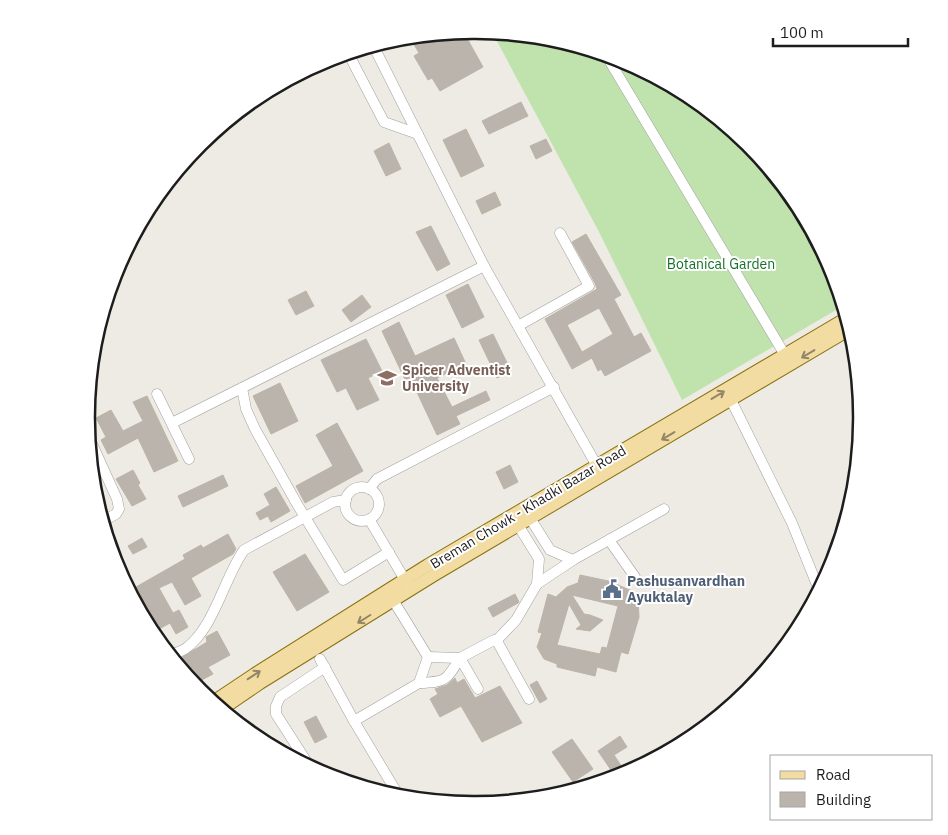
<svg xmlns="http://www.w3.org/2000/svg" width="948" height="835" viewBox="0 0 948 835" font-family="'IBM Plex Sans',sans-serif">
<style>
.grass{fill:#c0e3ad}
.building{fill:#bab4ad;stroke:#bdb4a7;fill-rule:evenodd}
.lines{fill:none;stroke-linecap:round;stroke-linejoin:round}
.minor-casing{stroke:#a1a1a1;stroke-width:11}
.major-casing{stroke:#88710d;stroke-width:14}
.minor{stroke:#fff;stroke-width:10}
.major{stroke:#f3dca2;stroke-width:12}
.oneway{stroke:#938666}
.labels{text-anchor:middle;stroke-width:4;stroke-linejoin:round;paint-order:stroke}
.park-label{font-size:14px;fill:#157129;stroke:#fff}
.education-label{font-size:14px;font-weight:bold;fill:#785e54;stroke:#fff;text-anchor:start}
.street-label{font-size:14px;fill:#1d1d1d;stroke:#fff}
.service-label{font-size:14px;font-weight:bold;fill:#4e5e75;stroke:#fff;text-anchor:start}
.rim{fill:none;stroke:#1d1d1d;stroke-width:2.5}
</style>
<rect width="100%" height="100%" fill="#edebe3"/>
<!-- grass -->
<polygon class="grass" points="492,32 550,38 623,60 690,95 748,144 796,202 832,269 843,306 682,400 598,230"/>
<!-- building -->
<g class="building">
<polygon points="463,31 483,67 440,91 432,78 428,80 414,56 419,53 409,36"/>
<polygon points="521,102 528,116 489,134 482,121"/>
<polygon points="466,129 484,166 461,177 443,140"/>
<polygon points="546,139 552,151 536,159 530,146"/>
<polygon points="389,143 401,169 386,176 374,151"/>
<polygon points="495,192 501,205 482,214 476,201"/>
<polygon points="431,226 450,264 437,271 416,232"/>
<path d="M586 234 621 295 614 299 634 337 641 333 651 351 605 376 601 369 598 371 592 358 572 369 545 319 597 289 595 283 572 242ZM599 308 613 334 582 352 567 325Z"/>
<polygon points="468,284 484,317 462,328 446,295"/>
<polygon points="306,291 314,306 296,315 288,300"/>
<polygon points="362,295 371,307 351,322 342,310"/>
<polygon points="399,322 415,356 454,338 466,364 437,378 452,407 486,391 490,400 456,416 460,424 437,435 415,388 410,390 382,331"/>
<polygon points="493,334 511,371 497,378 479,340"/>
<polygon points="366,339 382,371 368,378 379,400 357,410 346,388 337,392 321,360"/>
<polygon points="280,383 298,421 271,434 253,396"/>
<polygon points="147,396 178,461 154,472 138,438 108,454 101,440 106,437 96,418 111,410 123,431 143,421 133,402"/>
<polygon points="337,423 363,471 305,503 296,486 333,466 316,435"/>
<polygon points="510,465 518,482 504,489 496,472"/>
<polygon points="133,470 140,483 138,485 146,499 132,506 116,479"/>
<polygon points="223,475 228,486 183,507 178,496"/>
<polygon points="276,487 290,511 271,522 268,516 260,520 256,513 270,505 264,494"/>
<polygon points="228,534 236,549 233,554 191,578 201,596 185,605 172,582 159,588 173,613 179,610 188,627 176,634 170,623 152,633 129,591 185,559 183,555 201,545 203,548"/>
<polygon points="142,538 147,547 133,554 128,546"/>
<polygon points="305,554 329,592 297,611 273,572"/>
<path d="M580 575 618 583V585L632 591 638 598 639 617 628 654 621 652 616 672 597 667 595 676 557 667V664L544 659 537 647 542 633 538 632 548 594 556 597 567 587 578 583ZM572 595 618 606 607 648 602 647 600 654 557 645 569 604 581 625 576 629 590 631 603 620 590 615 584 614Z"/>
<polygon points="515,594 519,602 518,603 493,617 488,608"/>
<polygon points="217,631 230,655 208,667 213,674 194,684 182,670 187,668 181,658 207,642 206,637"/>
<polygon points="455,678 457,683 464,679 475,698 500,686 522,723 482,742 461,706 440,717 430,699 438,694 435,689 447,685"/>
<polygon points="537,681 547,699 540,703 530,685"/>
<polygon points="316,716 327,737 315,743 304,722"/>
<polygon points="620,736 627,747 614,755 622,767 613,773 598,751"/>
<polygon points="572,739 593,769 573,782 552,752"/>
</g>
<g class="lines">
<!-- minor casing -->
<g class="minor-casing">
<g id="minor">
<polyline points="373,45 484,266 597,466"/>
<polyline points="348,53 384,122 418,134"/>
<polyline points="606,55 785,355"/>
<polyline points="518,326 589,286 560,233"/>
<polyline points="242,388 246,409 255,429 297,504 343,580 389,552"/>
<polyline points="157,394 189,459"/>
<polyline points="731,400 792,523 819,590"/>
<polyline points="172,423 484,266"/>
<polyline points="88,435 117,499 119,509 116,514 103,521"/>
<circle cx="362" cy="504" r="17"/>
<polyline points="369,489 377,479 554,387"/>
<polyline points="530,518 550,550 573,560 537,584"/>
<polyline points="369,519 408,585"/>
<polyline points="609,540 635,577"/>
<polyline points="573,560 664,509"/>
<polyline points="496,641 516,620 537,584 539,559 518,525"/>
<path d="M170 655C175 653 180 652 185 649 214 629 224 578 244 550L333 502 346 500"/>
<polyline points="428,657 460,658 494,640 498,643 529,699"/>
<polyline points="320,659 354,721 400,798"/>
<path d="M419 683C446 682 446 681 460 658L478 689"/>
<polyline points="354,721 419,683 428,657 393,600"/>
<polyline points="310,767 276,714 276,706 280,697 325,667"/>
</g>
</g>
<!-- major casing -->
<g class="major-casing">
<g id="major">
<polyline points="213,702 255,674 428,565 847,318"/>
<polyline points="222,709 260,683 434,575 850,329"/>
</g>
</g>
<!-- minor -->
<use href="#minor" class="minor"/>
<!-- major -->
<use href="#major" class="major"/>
</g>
<!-- one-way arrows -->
<defs><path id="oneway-shaft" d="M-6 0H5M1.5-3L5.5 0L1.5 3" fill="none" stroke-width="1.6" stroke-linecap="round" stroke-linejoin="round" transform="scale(1.25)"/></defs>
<g class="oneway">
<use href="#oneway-shaft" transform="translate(808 354) rotate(149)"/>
<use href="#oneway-shaft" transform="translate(718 395) rotate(-31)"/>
<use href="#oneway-shaft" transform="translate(668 436) rotate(149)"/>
<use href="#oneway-shaft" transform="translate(364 619) rotate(148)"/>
<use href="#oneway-shaft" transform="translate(254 675) rotate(-33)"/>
</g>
<!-- icons -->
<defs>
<g id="university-bare" transform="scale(1.5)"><path d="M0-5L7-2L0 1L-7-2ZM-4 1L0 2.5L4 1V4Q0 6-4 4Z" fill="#8d6e63" stroke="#fff" stroke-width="2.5" paint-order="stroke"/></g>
<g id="civic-bare" transform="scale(1.5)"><path d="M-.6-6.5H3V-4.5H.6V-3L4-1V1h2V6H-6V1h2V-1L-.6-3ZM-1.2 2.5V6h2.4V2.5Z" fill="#5c6f8a" stroke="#fff" stroke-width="2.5" paint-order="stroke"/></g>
</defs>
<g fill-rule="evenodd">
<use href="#university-bare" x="387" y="378"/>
<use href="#civic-bare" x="612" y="589"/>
</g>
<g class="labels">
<!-- park labels -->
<g class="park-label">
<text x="721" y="269">Botanical Garden</text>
</g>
<!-- education labels -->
<g class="education-label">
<text x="402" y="375">Spicer Adventist<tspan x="402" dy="16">University</tspan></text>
</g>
<!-- street labels -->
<g class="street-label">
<text transform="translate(528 507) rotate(-31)" y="5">Breman Chowk - Khadki Bazar Road</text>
</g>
<!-- service labels -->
<g class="service-label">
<text x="627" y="586">Pashusanvardhan<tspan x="627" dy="16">Ayuktalay</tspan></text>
</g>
</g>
<!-- crop -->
<path d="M0 0H948V835H0ZM473 39H475A378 378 0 0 1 853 417V418A378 378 0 0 1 475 796H473A378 378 0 0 1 95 418V417A378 378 0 0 1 473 39Z" fill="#fff" fill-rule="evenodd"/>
<path class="rim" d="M473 39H475A378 378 0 0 1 853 417V418A378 378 0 0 1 475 796H473A378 378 0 0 1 95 418V417A378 378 0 0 1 473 39Z"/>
<!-- legend -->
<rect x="770" y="755" width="162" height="65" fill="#ffffff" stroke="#a5a5a5"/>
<rect x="780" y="771" width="25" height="8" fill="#f3dca2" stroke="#a5a5a5"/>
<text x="816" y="780" font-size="15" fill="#1d1d1d">Road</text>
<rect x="780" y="792" width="25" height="15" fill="#bab4ad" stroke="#a5a5a5"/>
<text x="816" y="805" font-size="15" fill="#1d1d1d">Building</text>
<!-- scale -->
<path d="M773 38v8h135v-8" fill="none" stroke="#1d1d1d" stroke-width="2.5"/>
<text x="780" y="38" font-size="15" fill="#1d1d1d" stroke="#ffffff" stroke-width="4" paint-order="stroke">100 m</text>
</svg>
